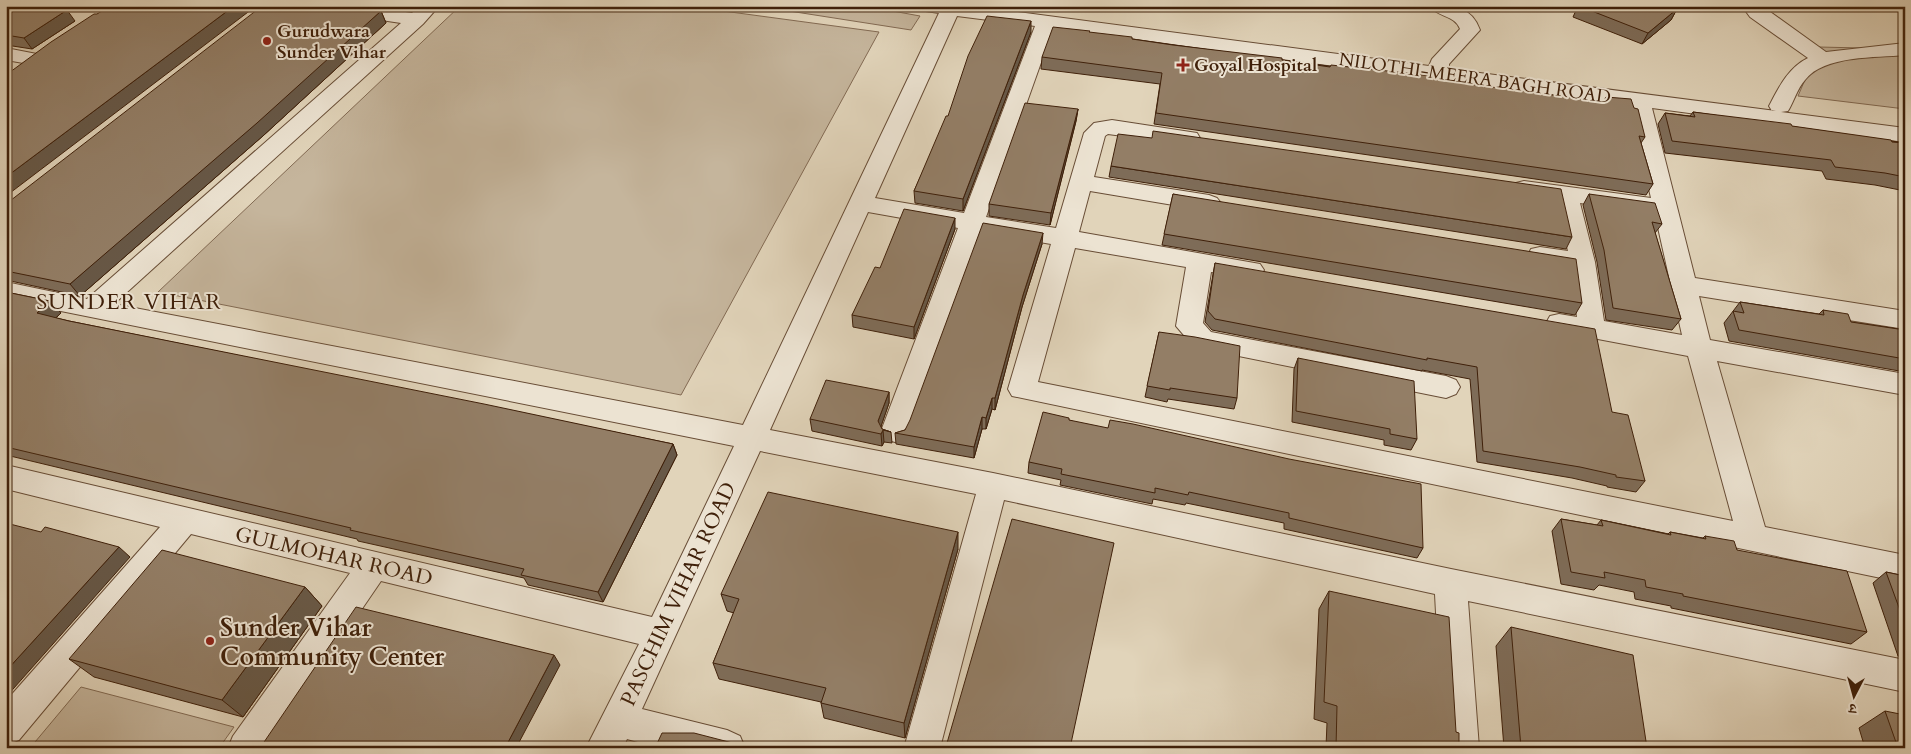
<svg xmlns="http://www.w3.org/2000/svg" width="1911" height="754" viewBox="0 0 1911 754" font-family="Cardo,'Noto Serif Devanagari',serif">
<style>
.green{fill:#c5b59c;stroke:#826a53}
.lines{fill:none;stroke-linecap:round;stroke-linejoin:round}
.minor-casing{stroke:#684d36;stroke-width:2}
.minor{fill:#ece3d2;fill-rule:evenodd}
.wall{fill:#7e6c58;stroke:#3f200a}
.shaded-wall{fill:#675847;stroke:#3f200a}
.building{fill:#937e66;stroke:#3f200a}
.poi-dot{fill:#8f2418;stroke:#ece3d2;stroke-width:2}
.labels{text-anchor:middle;stroke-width:4;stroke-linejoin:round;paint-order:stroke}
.far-poi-label{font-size:18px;font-weight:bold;fill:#3f200a;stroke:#ece3d2;text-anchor:start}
.far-street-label{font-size:18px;fill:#3f200a;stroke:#ece3d2}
.street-label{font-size:21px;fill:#3f200a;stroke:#ece3d2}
.neighbourhood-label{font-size:22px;letter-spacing:1px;fill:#3f200a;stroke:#ece3d2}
.near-poi-label{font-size:25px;font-weight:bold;fill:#3f200a;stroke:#ece3d2;text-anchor:start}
</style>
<rect width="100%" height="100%" fill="#e1d4ba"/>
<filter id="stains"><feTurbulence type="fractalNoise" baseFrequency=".004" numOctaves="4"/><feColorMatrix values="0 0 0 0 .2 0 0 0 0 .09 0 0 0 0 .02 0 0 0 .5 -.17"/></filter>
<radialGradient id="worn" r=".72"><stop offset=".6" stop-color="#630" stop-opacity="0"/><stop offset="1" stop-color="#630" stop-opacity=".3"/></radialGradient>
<!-- green -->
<g class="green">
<polygon points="460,6 686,6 879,32 681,395 158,292"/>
<polygon points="757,6 865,6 920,16 911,30"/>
<polygon points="1819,47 1905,49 1905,109 1798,96"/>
<polygon points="81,687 234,727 219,748 30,748"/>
</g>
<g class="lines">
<!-- minor casing -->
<g class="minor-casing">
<g id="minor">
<path d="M318 6H365L412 13 419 6H439L423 24 114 304 743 425 939 13 919 10 917 6H972L1429 66 1432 59 1460 29C1455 15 1437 17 1430 6 1452 6 1471 5 1480 30L1449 64V69L1776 111H1772L1769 106C1779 87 1788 68 1808 58L1750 17 1742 6H1762L1826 52 1905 43V55C1876 58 1824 55 1805 80 1797 89 1794 101 1788 111L1781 112 1905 128V142L1652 108 1695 278 1905 311V329L1699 296 1710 340 1905 374V395L1717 361 1765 527 1905 555V583L1012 396 1008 389 1051 244 981 232 909 431 905 439 895 442 885 439 881 431 958 228 868 212 770 430 993 473 1451 569 1905 660V692L1468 601 1479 748H1443L1435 594 1004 500 940 748H904L976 494 760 451 642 709 727 730 740 736 745 748H659L627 739 623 748H586L639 644 381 581 267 748H228L233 736 350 573 191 534 19 740 6 745V701L160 527 6 489V465L652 617 734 446 6 300V282L87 299 401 23 327 12 320 10ZM957 16 1035 26 964 213 875 198ZM1053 29 1630 105 1651 198 1524 181 1516 183 1512 188 1516 193 1556 200 1568 251 1540 247 1531 249 1528 255 1531 261 1571 269 1577 317 1559 314 1550 316 1546 323 1550 330 1688 356 1733 521 1038 382 1075 248 1186 267 1176 326 1194 347 1446 398 1456 394 1460 387 1456 380 1446 376 1211 332 1203 323 1211 272 1251 279 1260 276 1264 270 1260 264 1079 232 1090 191 1209 211 1217 208 1221 203 1217 198 1209 195 1094 177 1105 136 1108 134 1189 145 1197 143 1200 138 1197 133 1112 120 1094 123 1084 133 1056 228 986 217ZM1580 203 1655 214 1682 335 1604 321 1595 262Z"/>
<polygon points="6,48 42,55 45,59 42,63 35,65 6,60"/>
</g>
</g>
<!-- minor -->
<use href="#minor" class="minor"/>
</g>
<!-- wall -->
<g class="wall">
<polygon points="6,6 75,21 32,49 6,45"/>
<polygon points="379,6 404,6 401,9"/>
<polygon points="1578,6 1677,9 1671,20 1642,44 1573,17"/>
<polygon points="381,11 386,23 264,135 80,296 6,280 6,204"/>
<polygon points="1031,32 963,211 915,203 914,191 948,116"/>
<polygon points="1090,33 1282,60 1560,96 1604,101 1606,97 1645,137 1641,143 1653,184 1646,195 1154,124 1160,84 1041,69 1042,57"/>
<polygon points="1078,109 1076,121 1050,225 989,216 989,204"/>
<polygon points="1693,112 1905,143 1905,191 1875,185 1826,179 1822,171 1665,153 1658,124 1665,113 1690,116"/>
<polygon points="1111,166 1572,237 1566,249 1109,177"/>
<polygon points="1173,194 1582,303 1575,315 1162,245"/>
<polygon points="1589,194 1662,224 1655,233 1681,319 1672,330 1606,320 1597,262 1583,205"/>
<polygon points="955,229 914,339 853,327 852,315 880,268"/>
<polygon points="1042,244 1022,307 995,410 992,409 986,429 982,429 974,458 896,444 895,433 905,430"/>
<polygon points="1215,263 1612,412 1645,481 1636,492 1607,487 1607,486 1572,478 1477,462 1470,379 1422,370 1422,371 1212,330 1205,322 1213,274"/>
<polygon points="6,292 50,301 61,313 56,318 69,321 673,444 677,455 603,602 528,585 524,578 358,541 357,539 6,455"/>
<polygon points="1740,302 1819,314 1823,310 1851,322 1905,330 1905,372 1729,341 1724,323"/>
<polygon points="1159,332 1237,398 1234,409 1168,399 1167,402 1145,397"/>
<polygon points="1298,358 1417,439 1411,450 1384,445 1384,440 1292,422 1294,369"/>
<polygon points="889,392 889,403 881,426 882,429 891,432 892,443 884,442 882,446 812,431 810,419"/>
<polygon points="1069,420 1423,548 1417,558 1284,529 1284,523 1186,503 1185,505 1153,499 1152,504 1060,485 1061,480 1028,473 1029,462"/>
<polygon points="1561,519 1597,525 1601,520 1668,534 1670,532 1703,538 1705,536 1737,550 1867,632 1851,644 1671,608 1671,606 1635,599 1634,592 1599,585 1594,590 1561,584 1552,531"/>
<polygon points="958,549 905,738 824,718 821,703 821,702 719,679 713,663 734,613 727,611 721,594"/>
<polygon points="1886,572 1905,576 1905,657 1898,656 1873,583"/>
<polygon points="305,587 322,606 243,717 94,677 69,659"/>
<polygon points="1329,591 1456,732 1459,748 1322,748 1322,746 1326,747 1327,723 1314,719 1319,609"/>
<polygon points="1511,627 1647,748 1504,748 1496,646"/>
<polygon points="1885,711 1905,748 1865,748 1859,728"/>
<polygon points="947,743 1070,748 947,748"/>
</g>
<!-- shaded-wall -->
<g class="shaded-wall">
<polygon points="234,6 256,6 6,196 6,177"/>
<polygon points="1677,9 1671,20 1642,44 1648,33"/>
<polygon points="67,10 75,21 32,49 24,38"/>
<polygon points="381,11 386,23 264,135 80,296 70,284"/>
<polygon points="1031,21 1031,32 963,211 963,199"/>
<polygon points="1078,109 1076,121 1050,225 1051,213"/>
<polygon points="955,218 955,229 914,339 914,327"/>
<polygon points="1043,233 1042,244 1022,307 995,410 995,398 1023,295"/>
<polygon points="50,301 61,313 48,325 37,313"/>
<polygon points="889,392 889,403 879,432 878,421"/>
<polygon points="992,398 992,409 986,429 986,418"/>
<polygon points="982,417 982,429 974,458 974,447"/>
<polygon points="883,430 884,442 882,446 881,434"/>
<polygon points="673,444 677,455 603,602 598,592"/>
<polygon points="958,532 958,549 905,738 904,723"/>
<polygon points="119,547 130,557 6,697 6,671"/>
<polygon points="305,587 322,606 243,717 222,700"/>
<polygon points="554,655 560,665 516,748 505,748"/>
</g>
<!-- building -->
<g class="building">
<polygon points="6,6 47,6 67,10 24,38 6,35"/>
<polygon points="110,6 234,6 6,177 6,75 51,42 94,14 97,14"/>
<polygon points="262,6 347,6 381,11 257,123 70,284 6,271 6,204"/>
<polygon points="1579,6 1671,6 1677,9 1648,33"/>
<polygon points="987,16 1031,21 963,199 914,191 946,116 948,116 968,56"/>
<polygon points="1053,27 1090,31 1089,32 1132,37 1132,39 1173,45 1282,58 1282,60 1330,67 1331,65 1416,74 1461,81 1461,83 1560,96 1608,102 1606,97 1631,99 1634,108 1638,109 1645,137 1639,136 1653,184 1156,113 1162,73 1042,57"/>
<polygon points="1025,103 1078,109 1051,213 989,204"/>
<polygon points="1693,112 1791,124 1792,126 1891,140 1892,142 1905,143 1905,177 1885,173 1835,167 1831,160 1672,141 1665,113 1695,117"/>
<polygon points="1153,131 1561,189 1572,237 1111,166 1118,134 1152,138"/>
<polygon points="1173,194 1576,259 1582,303 1164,234"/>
<polygon points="1589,194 1655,203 1662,224 1652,222 1681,319 1613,308 1604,250"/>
<polygon points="904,209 955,218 914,327 852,315 875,267 880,268"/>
<polygon points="983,223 1043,233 1023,295 995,398 992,398 986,418 982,417 974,447 895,433 905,430 910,420"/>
<polygon points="1215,263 1595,329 1612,412 1628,415 1645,481 1616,477 1616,475 1580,467 1483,451 1477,367 1427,358 1427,360 1215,319 1208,311"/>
<polygon points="6,292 50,301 37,313 69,321 484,404 673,444 598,592 521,575 524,569 350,530 351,528 6,447"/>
<polygon points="1740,302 1824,315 1823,310 1848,314 1851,322 1905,330 1905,359 1739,330 1733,311 1744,313"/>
<polygon points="1159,332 1195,337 1240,346 1237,398 1170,388 1170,390 1147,386"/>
<polygon points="1298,358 1414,381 1417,439 1390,434 1390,429 1296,411"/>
<polygon points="826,380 889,392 878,421 882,429 891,432 883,430 881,434 810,419"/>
<polygon points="1043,412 1069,418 1069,420 1108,428 1110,420 1133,424 1289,459 1421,484 1423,548 1289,518 1289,513 1189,492 1188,495 1155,488 1155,493 1061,474 1062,469 1029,462"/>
<polygon points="768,492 958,532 904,723 821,703 826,688 713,663 739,599 721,594"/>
<polygon points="1012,519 1114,543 1070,748 966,748 947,743"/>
<polygon points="1561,519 1603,526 1601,520 1671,535 1670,532 1706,539 1705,536 1734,541 1737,550 1847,571 1867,632 1683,596 1683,594 1646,587 1645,580 1604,572 1605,578 1571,572"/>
<polygon points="6,523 41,532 45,527 119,547 6,671"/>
<polygon points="162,550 305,587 222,700 69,659"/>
<polygon points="1886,572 1905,576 1905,624"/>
<polygon points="1329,591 1449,617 1456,732 1459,733 1459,748 1336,748 1337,706 1324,702"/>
<polygon points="356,607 554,655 505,748 260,748"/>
<polygon points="1511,627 1633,655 1647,748 1521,748"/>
<polygon points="1885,711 1905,715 1905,748 1898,748"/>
<polygon points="662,733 694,733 752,748 655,748"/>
</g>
<!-- markers -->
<g class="poi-dot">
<circle cx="267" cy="41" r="5"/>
<path d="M1180.5 57.5h5v5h5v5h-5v5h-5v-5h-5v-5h5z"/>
<circle cx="210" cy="641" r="5"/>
</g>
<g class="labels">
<!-- far-poi labels -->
<g class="far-poi-label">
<text x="277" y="37">Gurudwara<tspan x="277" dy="21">Sunder Vihar</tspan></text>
<text x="1194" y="71">Goyal Hospital</text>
</g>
<!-- far-street labels -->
<g class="far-street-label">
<text transform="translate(1475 78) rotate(8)" y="6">NILOTHI-MEERA BAGH ROAD</text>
</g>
<!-- street labels -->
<g class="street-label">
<text transform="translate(334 556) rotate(13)" y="7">GULMOHAR ROAD</text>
<text transform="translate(678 594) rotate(-65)" y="7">PASCHIM VIHAR ROAD</text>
</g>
<!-- neighbourhood labels -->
<g class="neighbourhood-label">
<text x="129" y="309">SUNDER VIHAR</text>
</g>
<!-- near-poi labels -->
<g class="near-poi-label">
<text x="220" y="636">Sunder Vihar<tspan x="220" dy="29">Community Center</tspan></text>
</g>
</g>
<!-- margin -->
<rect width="1911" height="754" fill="none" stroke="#e1d4ba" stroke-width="25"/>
<rect x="8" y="8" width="1896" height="739" fill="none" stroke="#3f200a" stroke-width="2.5"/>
<rect x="12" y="12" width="1886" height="729" fill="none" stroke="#3f200a"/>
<!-- north arrow -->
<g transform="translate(1854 696) rotate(186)" stroke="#ece3d2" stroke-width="4" paint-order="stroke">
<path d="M0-4L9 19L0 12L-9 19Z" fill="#3f200a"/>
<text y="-8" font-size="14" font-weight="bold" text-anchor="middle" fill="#3f200a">उ</text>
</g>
<rect width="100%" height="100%" filter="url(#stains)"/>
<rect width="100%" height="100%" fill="url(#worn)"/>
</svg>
